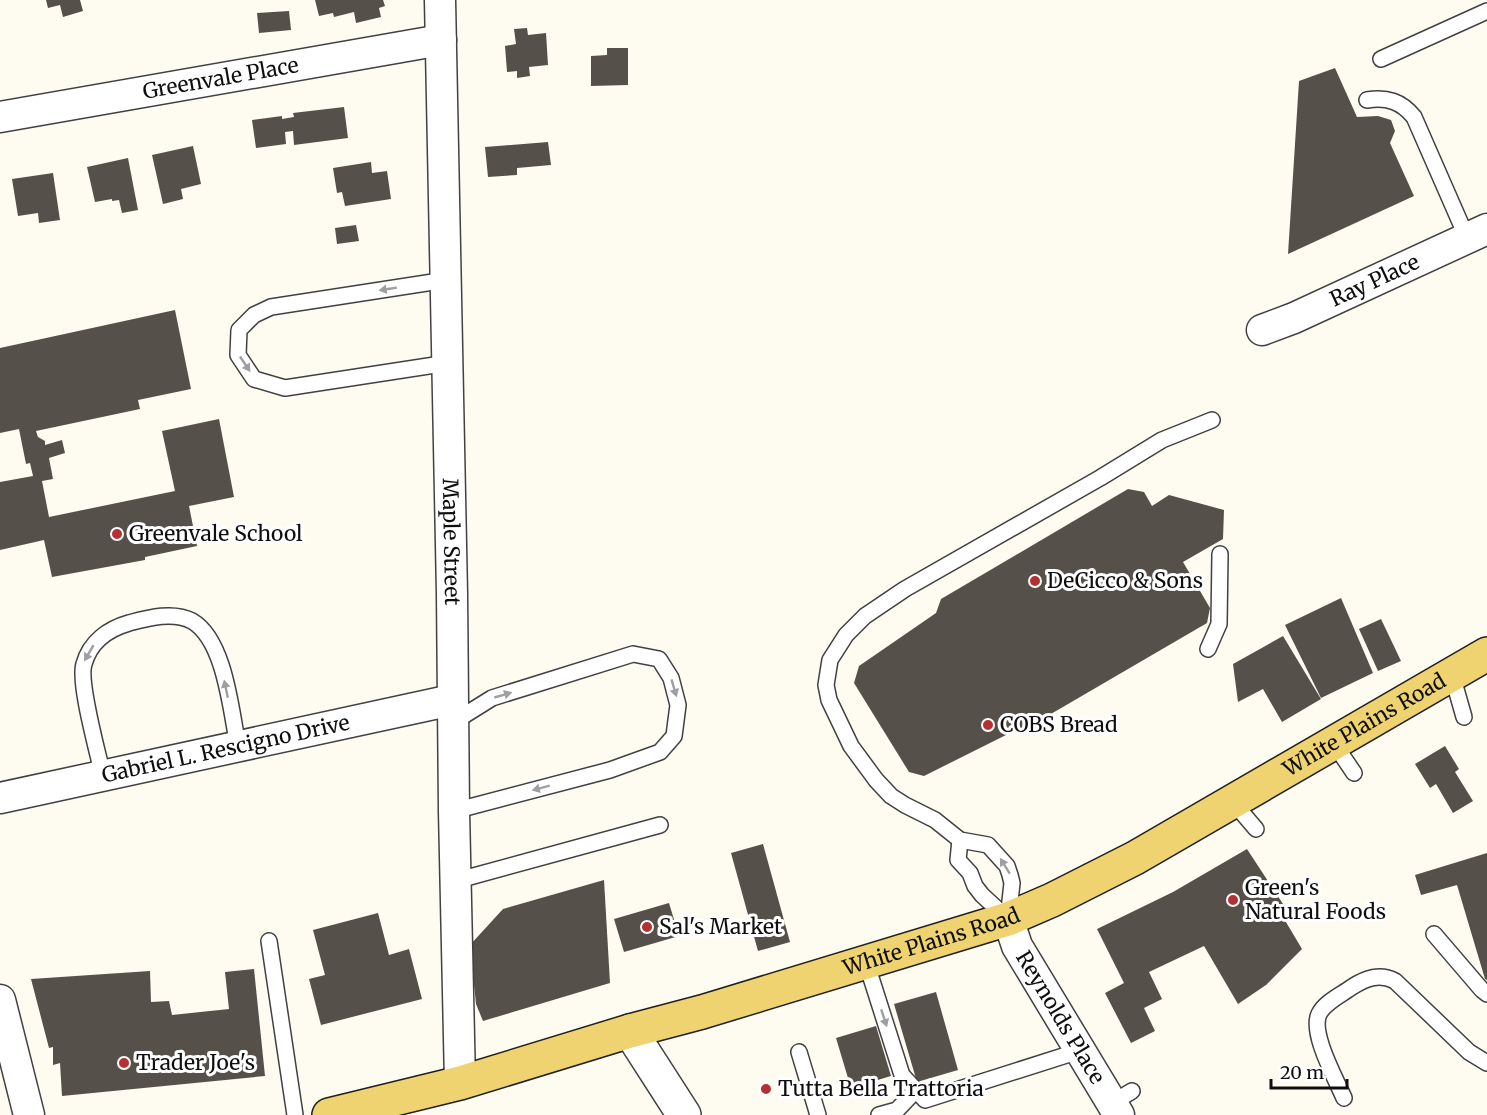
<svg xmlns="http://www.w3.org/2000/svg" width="1487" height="1115" viewBox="0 0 1487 1115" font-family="Merriweather,serif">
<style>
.building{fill:#56504b}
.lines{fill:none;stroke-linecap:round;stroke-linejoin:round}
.service-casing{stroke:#414141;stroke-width:18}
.minor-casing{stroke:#414141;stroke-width:33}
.tertiary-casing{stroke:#414141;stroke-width:36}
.primary-casing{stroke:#1f1f1f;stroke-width:36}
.service{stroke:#fff;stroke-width:15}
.minor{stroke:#fff;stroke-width:30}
.tertiary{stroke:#fff;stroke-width:33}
.primary{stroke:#eed370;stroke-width:33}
.oneway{fill:#9f9f9f}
.poi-dot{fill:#b43133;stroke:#fff;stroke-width:2}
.labels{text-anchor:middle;stroke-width:6;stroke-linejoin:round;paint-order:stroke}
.street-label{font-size:21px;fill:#0e0e0e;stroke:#fff}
.poi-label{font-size:21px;fill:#0e0e0e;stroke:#fff;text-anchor:start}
</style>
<rect width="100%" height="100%" fill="#fefcf0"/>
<!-- building -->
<g class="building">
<polygon points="46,0 80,0 83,11 63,17 60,5 48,8"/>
<polygon points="315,0 383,0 385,6 379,8 381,17 356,23 354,12 334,17 333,13 319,16"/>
<polygon points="289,11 291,30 259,33 257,13"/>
<polygon points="527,28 528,35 546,33 548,65 529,67 530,76 517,78 517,71 507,72 505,46 516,44 514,29"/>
<polygon points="607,48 628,48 628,85 591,86 591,56 607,55"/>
<polygon points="1335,68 1357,117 1378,116 1391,120 1395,131 1390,143 1414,196 1288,254 1299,81"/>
<polygon points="344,107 348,138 294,145 293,131 285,132 286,144 256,148 252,120 282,116 282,119 294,117 293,113"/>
<polygon points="548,142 551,165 517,168 517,175 488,177 485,147"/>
<polygon points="193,146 201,184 181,189 183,199 163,204 152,155"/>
<polygon points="128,158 138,210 122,213 119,200 112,201 112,199 95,202 87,167"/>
<polygon points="371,162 372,173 387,171 391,199 345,206 342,192 337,193 333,168"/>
<polygon points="53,173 60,220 39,223 38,213 18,216 12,179"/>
<polygon points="356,225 359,241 337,244 335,228"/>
<polygon points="175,310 191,389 138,400 140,409 36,431 38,437 45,441 45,445 62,440 65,453 49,458 53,479 42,481 49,517 175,491 162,431 219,419 234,497 189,506 197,546 145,557 145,560 52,577 44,540 0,550 0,482 33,476 30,463 26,464 19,429 0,433 0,348"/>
<polygon points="1128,489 1144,492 1152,506 1169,495 1224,510 1223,539 1183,562 1210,608 1207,623 1020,732 1010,733 924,776 909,772 854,683 859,666 936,613 941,599"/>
<polygon points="1341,598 1373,673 1321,698 1285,625"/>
<polygon points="1381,619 1401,661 1378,671 1359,629"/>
<polygon points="1283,636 1321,699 1282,722 1263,689 1238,702 1233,664"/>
<polygon points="1445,746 1459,769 1455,772 1473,801 1453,813 1436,784 1430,788 1415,764"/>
<polygon points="763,844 790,942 758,951 731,853"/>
<polygon points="1247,849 1283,904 1277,907 1302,949 1266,985 1238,1004 1204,946 1149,972 1162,999 1144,1008 1155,1031 1131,1043 1105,993 1124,983 1097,929 1173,892"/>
<polygon points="1487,853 1487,980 1485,979 1457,885 1421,895 1415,875"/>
<polygon points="604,880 610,983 483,1021 476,1004 470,945 503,909"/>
<polygon points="669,903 679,936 624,952 614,919"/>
<polygon points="378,913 389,955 409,949 422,999 321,1025 309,979 325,975 313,930"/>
<polygon points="254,969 265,1076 62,1096 60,1063 53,1065 53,1047 49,1048 31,979 150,971 151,1002 169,1001 172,1015 229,1009 225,972"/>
<polygon points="936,992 958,1070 917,1082 894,1004"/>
<polygon points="876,1026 891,1076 851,1088 836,1038"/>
</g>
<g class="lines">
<!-- service casing -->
<g class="service-casing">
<g id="service">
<polyline points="1381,59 1487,11"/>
<path d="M1367 100C1387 97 1401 101 1414 117L1467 238"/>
<polyline points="446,280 271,307 254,315 239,330 238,355 254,379 285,388 448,363"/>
<polyline points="1208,649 1219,624 1220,554"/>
<polyline points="1452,675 1464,717"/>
<polyline points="452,723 492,698 633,654 659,659 671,678 678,705 674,736 660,752 610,770 454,811"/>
<polyline points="1333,742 1354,773"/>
<path d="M103 776C98 753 78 682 84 664 90 642 108 629 129 623 148 618 173 611 192 621 225 640 231 711 238 746"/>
<polyline points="1233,802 1256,829"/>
<polyline points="960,840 958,860 970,873 975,886 982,895 1008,919"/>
<polyline points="455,881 660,825"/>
<polyline points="1008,919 1012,883 1010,875 1007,866 988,845 960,840 935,820 905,805 891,796 876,780 851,746 829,700 826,685 830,660 846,635 865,616 905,589 1100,478 1162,440 1212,420"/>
<polyline points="1434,934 1482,990 1487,994"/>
<polyline points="269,941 295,1115"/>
<polyline points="866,962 902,1075 925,1100 1079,1051"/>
<polyline points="799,1052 818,1115"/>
<path d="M1344 1098C1336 1079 1310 1033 1319 1014 1325 1002 1341 995 1352 987 1366 978 1380 973 1395 981L1469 1052 1487 1063"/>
<polyline points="1112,1103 1132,1091"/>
<polyline points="879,1115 897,1110 916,1090"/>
</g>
</g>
<!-- minor casing -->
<g class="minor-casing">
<g id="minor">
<path id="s1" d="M440 0 452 594 454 811 460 1083"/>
<path id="s2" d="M0 117 441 40"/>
<path id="s3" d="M1262 330 1294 318 1487 229"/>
<path id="s4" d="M0 798 452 700"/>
<path id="s5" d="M1008 919 1017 946 1119 1115"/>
<polyline points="0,1000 29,1115"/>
</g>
</g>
<!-- tertiary casing -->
<g class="tertiary-casing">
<polyline id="tertiary" points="630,1031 684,1115"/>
</g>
<!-- primary casing -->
<g class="primary-casing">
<g id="primary">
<path id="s6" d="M329 1115 460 1083 630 1031 702 1012 1008 919 1052 900 1135 858 1487 654"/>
</g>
</g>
<!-- service -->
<use href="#service" class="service"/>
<!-- minor -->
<use href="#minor" class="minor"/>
<!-- tertiary -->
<use href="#tertiary" class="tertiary"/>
<!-- primary -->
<use href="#primary" class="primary"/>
</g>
<!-- one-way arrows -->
<defs><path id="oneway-solid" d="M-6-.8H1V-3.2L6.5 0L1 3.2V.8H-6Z" transform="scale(1.5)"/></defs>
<g class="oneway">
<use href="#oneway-solid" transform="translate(388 289) rotate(171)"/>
<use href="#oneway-solid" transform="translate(245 364) rotate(56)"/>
<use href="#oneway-solid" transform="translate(89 653) rotate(120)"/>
<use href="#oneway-solid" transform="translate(674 688) rotate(74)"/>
<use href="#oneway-solid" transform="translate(226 689) rotate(-102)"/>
<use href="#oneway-solid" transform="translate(503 695) rotate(-16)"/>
<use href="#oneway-solid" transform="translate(541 788) rotate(165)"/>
<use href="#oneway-solid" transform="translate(1005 866) rotate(-122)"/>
<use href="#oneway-solid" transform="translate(884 1018) rotate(72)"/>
</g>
<!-- markers -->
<g class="poi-dot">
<circle cx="117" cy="534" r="6"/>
<circle cx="1035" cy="581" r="6"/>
<circle cx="988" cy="725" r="6"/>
<circle cx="1233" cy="900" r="6"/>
<circle cx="647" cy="927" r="6"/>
<circle cx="124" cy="1063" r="6"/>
<circle cx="766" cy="1089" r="6"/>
</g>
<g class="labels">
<!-- street labels -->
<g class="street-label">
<text dy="7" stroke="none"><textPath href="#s2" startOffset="224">Greenvale Place</textPath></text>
<text dy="7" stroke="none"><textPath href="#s3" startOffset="123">Ray Place</textPath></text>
<text dy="7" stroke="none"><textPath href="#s1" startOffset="542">Maple Street</textPath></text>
<text dy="7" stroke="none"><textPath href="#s6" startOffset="1113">White Plains Road</textPath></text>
<text dy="7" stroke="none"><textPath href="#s4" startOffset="231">Gabriel L. Rescigno Drive</textPath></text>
<text dy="7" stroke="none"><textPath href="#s6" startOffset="627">White Plains Road</textPath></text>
<text dy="7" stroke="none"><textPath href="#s5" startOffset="112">Reynolds Place</textPath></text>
</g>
<!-- poi labels -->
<g class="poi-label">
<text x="129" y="541">Greenvale School</text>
<text x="1047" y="588">DeCicco &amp; Sons</text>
<text x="1000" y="732">COBS Bread</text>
<text x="1245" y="895">Green's<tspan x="1245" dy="24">Natural Foods</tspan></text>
<text x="659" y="934">Sal's Market</text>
<text x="136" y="1070">Trader Joe's</text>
<text x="778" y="1096">Tutta Bella Trattoria</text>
</g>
</g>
<!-- scale -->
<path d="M1271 1079v9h76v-9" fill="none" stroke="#0e0e0e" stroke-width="3"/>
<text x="1280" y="1079" font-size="18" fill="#0e0e0e" stroke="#ffffff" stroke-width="4.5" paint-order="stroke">20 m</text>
</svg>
